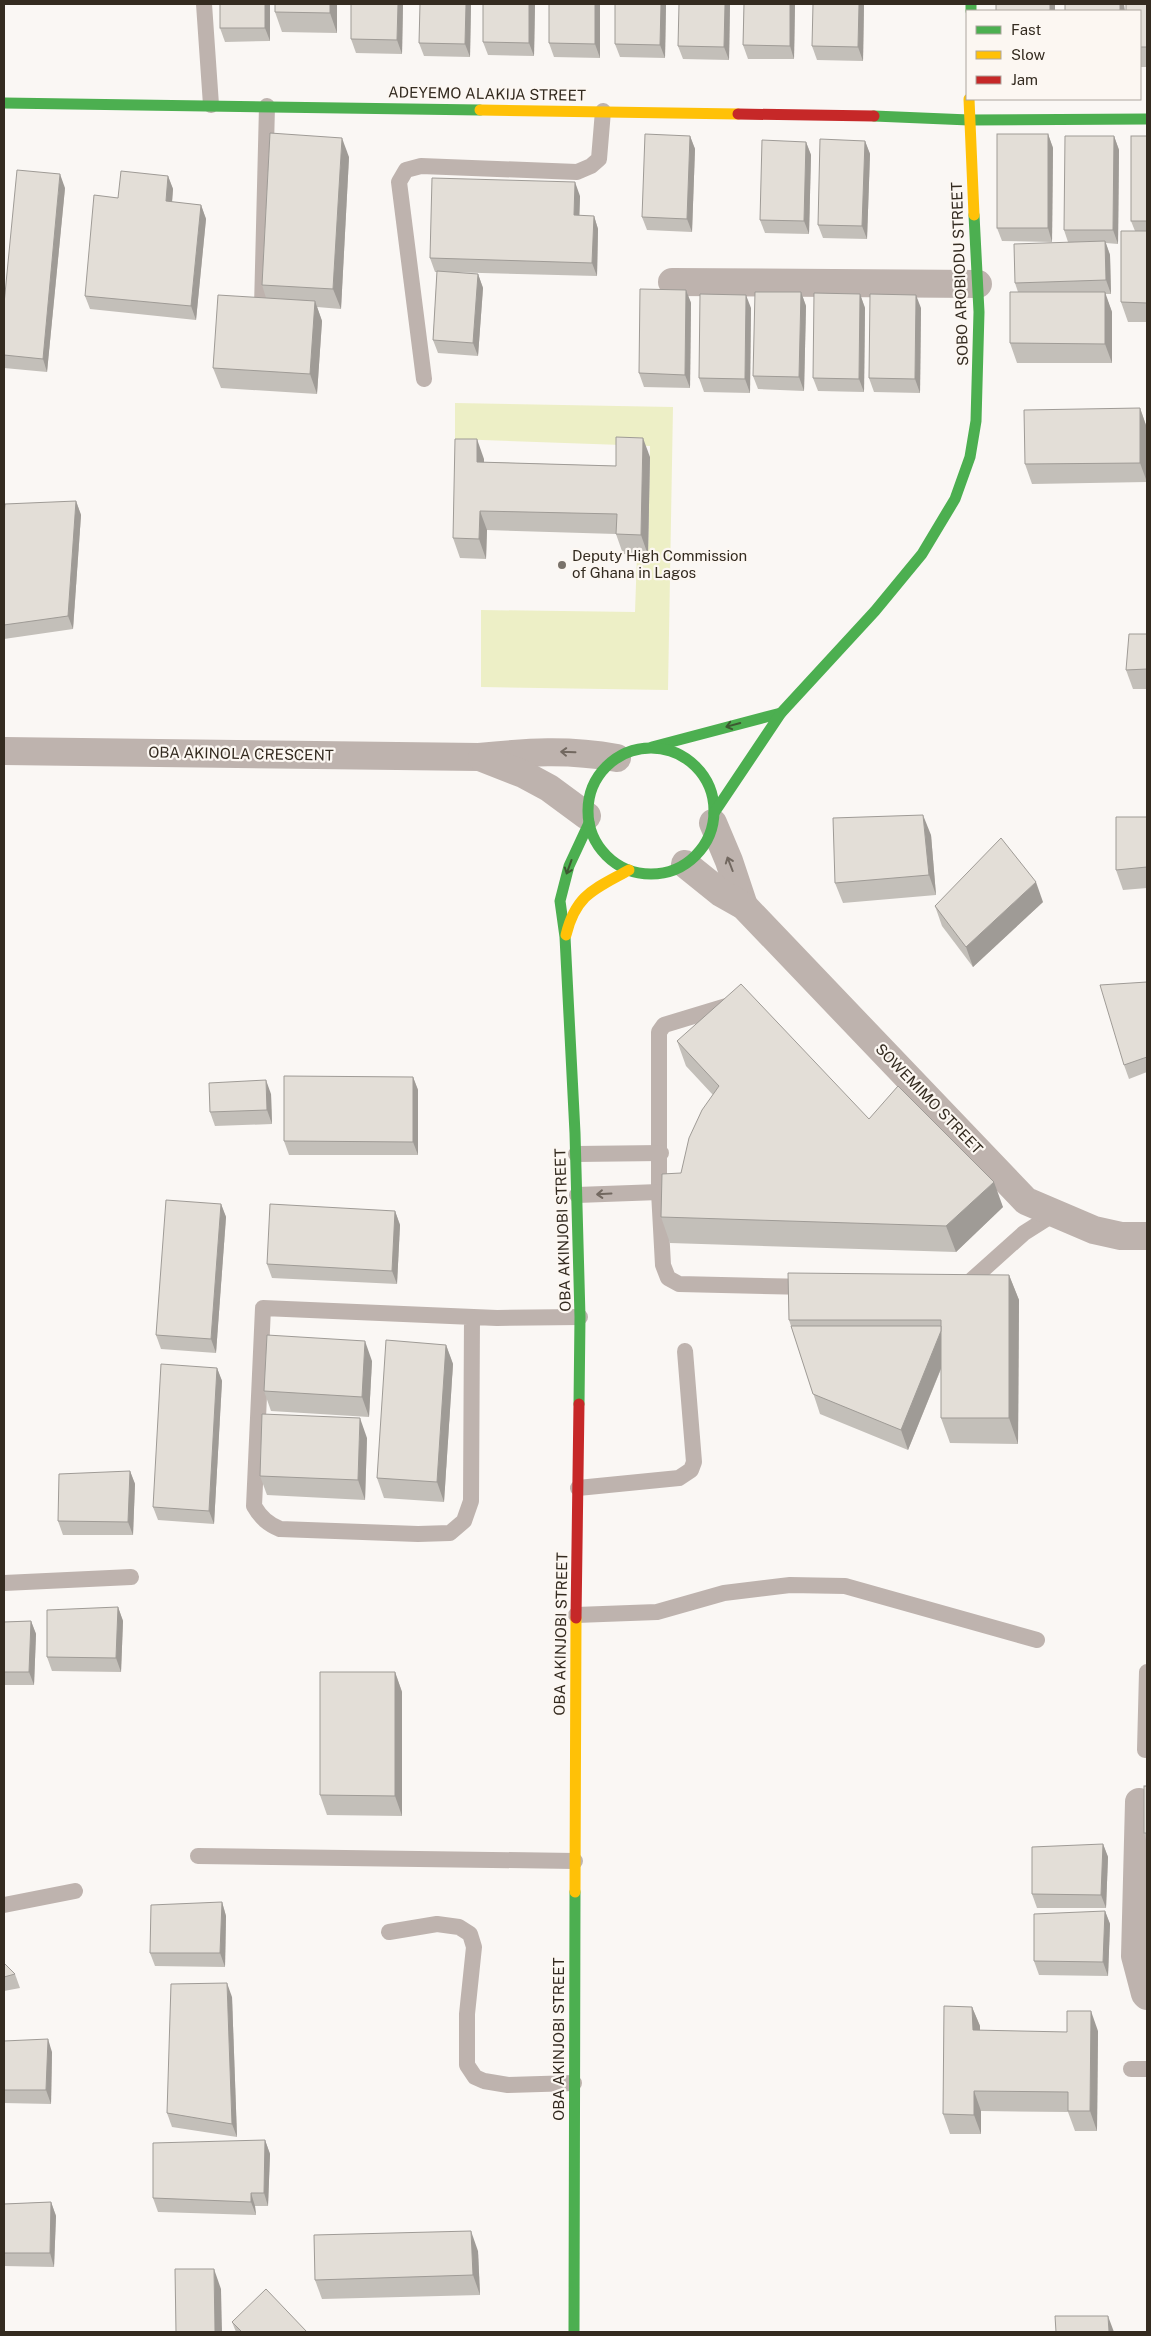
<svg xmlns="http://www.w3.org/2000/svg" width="1151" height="2336" viewBox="0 0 1151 2336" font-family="'Public Sans',sans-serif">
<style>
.green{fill:#edefc6}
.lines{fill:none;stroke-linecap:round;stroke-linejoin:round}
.lane{stroke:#beb3ae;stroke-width:16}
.street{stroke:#beb3ae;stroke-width:28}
.fast{stroke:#4caf50;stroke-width:11}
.slow{stroke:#ffc107;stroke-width:11}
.jam{stroke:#c62828;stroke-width:11}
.wall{fill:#c3bfb9}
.shaded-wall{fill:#9f9b96}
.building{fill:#e3ded7;stroke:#9f9b96}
.oneway{stroke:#3c5931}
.oneway2{stroke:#726860}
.poi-dot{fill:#79726a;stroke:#fcf7f2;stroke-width:2}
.labels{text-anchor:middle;stroke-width:4.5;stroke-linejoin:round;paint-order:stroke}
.street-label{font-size:15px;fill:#342b20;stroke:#fcf7f2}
.poi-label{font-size:15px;fill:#342b20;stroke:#fcf7f2;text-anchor:start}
</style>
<rect width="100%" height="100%" fill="#faf7f4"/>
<!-- green -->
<polygon class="green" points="455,403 673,407 668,690 481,687 481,610 635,612 637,555 648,555 650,446 455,439"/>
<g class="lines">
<!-- lane -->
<g class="lane">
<polyline points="204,4 211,105"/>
<polyline points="262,307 267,106"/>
<polyline points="424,379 399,182 406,170 421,166 577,172 591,166 599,159 603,111"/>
<polyline points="730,1005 664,1025 659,1032 659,1192 663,1265 668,1278 679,1284 810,1287"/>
<polyline points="576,1154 661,1153"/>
<polyline points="577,1195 659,1192"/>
<polyline points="961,1286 966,1285 1024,1233 1054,1214"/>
<path d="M472 1317 471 1501 464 1521 450 1533 418 1534 280 1529C268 1524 261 1518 254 1506L263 1308 497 1318 580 1317"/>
<polyline points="578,1488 679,1478 691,1470 694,1462 685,1351"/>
<polyline points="4,1583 131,1577"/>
<polyline points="576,1615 657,1612 724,1593 790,1585 845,1586 1037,1640"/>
<polyline points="1145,1750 1147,1672"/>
<polyline points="198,1856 575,1861"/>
<polyline points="4,1905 75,1891"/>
<polyline points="389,1932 437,1924 459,1927 470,1934 474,1947 467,2014 467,2065 475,2077 484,2081 508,2085 574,2083"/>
<polyline points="1131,2069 1147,2069"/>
</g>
<!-- street -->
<g class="street">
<polyline points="672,282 978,284"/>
<path d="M4 751 479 757C528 752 567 749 617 758"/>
<polyline points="482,758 523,774 549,788 587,816"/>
<polyline points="713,823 729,861 744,906"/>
<polyline points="685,864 721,893 744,906 1026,1201 1094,1230 1121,1236 1147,1236"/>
<polyline points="1139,1802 1135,1956 1145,1994 1147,1996"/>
</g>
<!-- fast -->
<g class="fast">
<polyline points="971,4 971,11"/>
<polyline points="4,103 480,110"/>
<polyline points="874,116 969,120 1147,119"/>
<polyline points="652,747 781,713"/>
<circle cx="651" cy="811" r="63"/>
<polyline points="714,813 781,713 875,611 922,554 955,499 970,457 976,421 979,312 974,215"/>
<polyline points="579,1404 580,1317 575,1133 565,937 560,901 569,866 589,823"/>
<polyline points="574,2332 575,1892"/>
</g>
<!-- slow -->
<g class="slow">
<polyline points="969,99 974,215"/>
<polyline points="480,110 738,114"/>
<path d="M566 935C576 894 595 889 629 870"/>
<polyline points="575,1892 576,1618"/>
</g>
<!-- jam -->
<g class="jam">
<polyline points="738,114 874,116"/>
<polyline points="576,1618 579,1404"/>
</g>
</g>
<!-- wall -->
<g class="wall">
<polygon points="270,4 270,41 225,42 220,28"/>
<polygon points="337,4 337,33 282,32 275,12"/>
<polygon points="351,4 403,4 402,54 356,53 351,39"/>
<polygon points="471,4 470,57 424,56 419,43"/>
<polygon points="483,4 535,4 534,56 488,55 483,42"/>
<polygon points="549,4 600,4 600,58 554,57 549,43"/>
<polygon points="615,4 666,4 665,58 620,57 615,44"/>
<polygon points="730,4 729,60 683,59 678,46"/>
<polygon points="744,4 795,4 794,59 748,59 743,45"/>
<polygon points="864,4 863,61 817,60 812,46"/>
<polygon points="1147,4 1147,67 1140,67 1140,11"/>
<polygon points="1048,134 1053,148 1052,242 1002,241 997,228"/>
<polygon points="690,136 695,149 692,232 647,230 642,217"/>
<polygon points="1114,136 1119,150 1118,244 1106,243 1110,255 1111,294 1105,294 1112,312 1112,363 1017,363 1010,343 1018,292 1015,283 1068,242 1064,230"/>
<polygon points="1147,136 1147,322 1128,322 1121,302 1135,231 1131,221"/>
<polygon points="865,141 870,154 867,239 823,238 818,225"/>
<polygon points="806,142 811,155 809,234 765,233 760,220"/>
<polygon points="349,157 341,309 317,307 322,321 317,394 221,388 213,368 266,298 262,285"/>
<polygon points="168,176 173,189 172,202 201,205 206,219 196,320 90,309 85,296 118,198"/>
<polygon points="65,188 47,372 4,368 4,304"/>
<polygon points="580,196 579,216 594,216 598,229 597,276 445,272 478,274 483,288 478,356 438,353 433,340 437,272 435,272 430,258"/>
<polygon points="686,290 691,303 690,388 644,387 639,373"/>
<polygon points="801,292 806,306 804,391 758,389 753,376"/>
<polygon points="860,294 865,308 864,392 818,391 813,378"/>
<polygon points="751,308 750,393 704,392 699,378"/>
<polygon points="921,308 920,393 874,392 869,378"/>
<polygon points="1140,408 1147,428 1147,482 1032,484 1025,464"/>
<polygon points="650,457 648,555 623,554 616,534 487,530 486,559 460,558 453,538 484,459 484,462 616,466"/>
<polygon points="76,501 81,515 73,629 4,639 4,515"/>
<polygon points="1147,634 1147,689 1133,689 1126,670"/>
<polygon points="1147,817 1147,888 1123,890 1116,870"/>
<polygon points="931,835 936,895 843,903 835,883"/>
<polygon points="1043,902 973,967 942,926 935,906"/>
<polygon points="1147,982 1147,1072 1129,1079 1124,1065"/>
<polygon points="677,1041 869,1119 1003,1207 956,1252 670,1243 661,1217 681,1173 713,1095 686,1066"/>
<polygon points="413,1077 418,1090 418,1155 289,1155 284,1141"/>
<polygon points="271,1094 272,1124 215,1126 210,1112"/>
<polygon points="221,1204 226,1217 216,1353 161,1349 156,1335"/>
<polygon points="395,1211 400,1225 397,1284 272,1278 267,1264"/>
<polygon points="1009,1275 1019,1300 1018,1444 950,1443 941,1418 941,1369 908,1450 820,1414 789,1320"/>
<polygon points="446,1345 453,1364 444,1502 384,1498 377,1478"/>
<polygon points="372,1361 369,1417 271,1411 264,1391"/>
<polygon points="217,1368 222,1381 214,1524 158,1520 153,1507"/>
<polygon points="367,1438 365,1500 267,1495 260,1476"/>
<polygon points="130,1471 135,1484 133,1535 63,1535 58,1521"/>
<polygon points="118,1607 123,1621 121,1672 52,1671 47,1657"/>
<polygon points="31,1621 36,1634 34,1685 4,1685 4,1622"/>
<polygon points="395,1672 402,1692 402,1816 327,1815 320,1795"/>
<polygon points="1147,1786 1147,1843 1144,1833"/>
<polygon points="1103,1844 1108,1857 1106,1908 1037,1908 1032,1894"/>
<polygon points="222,1902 226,1916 225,1967 155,1966 150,1953"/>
<polygon points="1105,1911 1110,1924 1108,1976 1039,1975 1034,1961"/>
<polygon points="4,1963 15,1974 20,1988 4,1991"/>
<polygon points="232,1997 237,2137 172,2127 167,2113"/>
<polygon points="972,2007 980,2026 980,2031 1067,2032 1098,2031 1097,2131 1075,2131 1068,2112 981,2111 981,2134 950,2134 943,2114"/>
<polygon points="4,2041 52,2052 51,2104 4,2103"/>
<polygon points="265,2140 270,2154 268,2206 255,2206 256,2215 158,2212 153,2198"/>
<polygon points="51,2202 56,2216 54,2267 4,2266 4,2204"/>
<polygon points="478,2251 480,2295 322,2299 315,2280"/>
<polygon points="232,2322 307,2332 236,2332"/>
</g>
<!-- shaded-wall -->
<g class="shaded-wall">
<polygon points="265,4 270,4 270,41 265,28"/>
<polygon points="330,4 337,4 337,33 330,13"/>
<polygon points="398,4 403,4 402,54 397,40"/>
<polygon points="466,4 471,4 470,57 465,44"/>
<polygon points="529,4 535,4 534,56 529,43"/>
<polygon points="595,4 600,4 600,58 595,44"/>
<polygon points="661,4 666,4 665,58 660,45"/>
<polygon points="725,4 730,4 729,60 724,47"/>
<polygon points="790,4 795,4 794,59 790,46"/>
<polygon points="859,4 864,4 863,61 858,47"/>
<rect x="1050" y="4" width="5" height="7"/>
<polygon points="1120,4 1124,4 1125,11 1120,11"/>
<polygon points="1048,134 1053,148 1052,242 1048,228"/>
<polygon points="690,136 695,149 692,232 687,219"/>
<polygon points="1114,136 1119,150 1118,244 1113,230"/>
<polygon points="342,138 349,157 341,309 333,289"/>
<polygon points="865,141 870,154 867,239 862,226"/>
<polygon points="806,142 811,155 809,234 804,221"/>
<polygon points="60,174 65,188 47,372 43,359"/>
<polygon points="168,176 173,189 171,215 166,201"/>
<polygon points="575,182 580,196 579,229 574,215"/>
<polygon points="201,205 206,219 196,320 191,306"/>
<polygon points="594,216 598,229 597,276 592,263"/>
<polygon points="1105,241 1110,255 1111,294 1106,280"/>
<polygon points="478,274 483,288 478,356 473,343"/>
<polygon points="686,290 691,303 690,388 685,375"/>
<polygon points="801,292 806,306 804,391 799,377"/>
<polygon points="1105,292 1112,312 1112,363 1105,344"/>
<polygon points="860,294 865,308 864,392 859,379"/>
<polygon points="746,295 751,308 750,393 745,379"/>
<polygon points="916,295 921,308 920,393 915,379"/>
<polygon points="315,301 322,321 317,394 310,374"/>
<polygon points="1140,408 1147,428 1147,482 1140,463"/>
<polygon points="643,438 650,457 648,555 641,535"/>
<polygon points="477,439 484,459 484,482 477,462"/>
<polygon points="76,501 81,515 73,629 68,616"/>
<polygon points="480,511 487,530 486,559 479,539"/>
<polygon points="923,815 931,835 936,895 929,875"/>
<polygon points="1036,882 1043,902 973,967 966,947"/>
<polygon points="413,1077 418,1090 418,1155 413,1142"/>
<polygon points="266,1080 271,1094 272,1124 267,1110"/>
<polygon points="994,1182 1003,1207 956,1252 946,1226"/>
<polygon points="221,1204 226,1217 216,1353 211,1339"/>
<polygon points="395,1211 400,1225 397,1284 392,1271"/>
<polygon points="1009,1275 1019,1300 1018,1444 1009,1418"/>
<polygon points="943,1326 950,1346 908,1450 901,1430"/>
<polygon points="365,1341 372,1361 369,1417 362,1397"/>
<polygon points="446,1345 453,1364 444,1502 437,1482"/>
<polygon points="217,1368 222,1381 214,1524 209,1511"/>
<polygon points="360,1418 367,1438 365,1500 358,1480"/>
<polygon points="130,1471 135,1484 133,1535 128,1522"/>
<polygon points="118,1607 123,1621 121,1672 116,1658"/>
<polygon points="31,1621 36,1634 34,1685 29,1672"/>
<polygon points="395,1672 402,1692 402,1816 395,1796"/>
<polygon points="1103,1844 1108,1857 1106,1908 1101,1895"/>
<polygon points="222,1902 226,1916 225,1967 220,1953"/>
<polygon points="1105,1911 1110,1924 1108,1976 1103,1962"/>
<polygon points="227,1983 232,1997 237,2137 232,2124"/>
<polygon points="972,2007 980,2026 980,2050 973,2030"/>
<polygon points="1091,2011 1098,2031 1097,2131 1090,2111"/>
<polygon points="48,2039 52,2052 51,2104 46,2090"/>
<polygon points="974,2091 981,2111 981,2134 974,2115"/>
<polygon points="265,2140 270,2154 268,2206 264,2193"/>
<polygon points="251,2193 255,2206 256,2215 251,2202"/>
<polygon points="51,2202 56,2216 54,2267 50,2253"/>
<polygon points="471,2231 478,2251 480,2295 473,2275"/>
<polygon points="214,2269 221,2289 222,2332 215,2332"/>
<polygon points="1108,2316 1114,2332 1109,2332"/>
</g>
<!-- building -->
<g class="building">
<rect x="220" y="4" width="45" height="24"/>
<polygon points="275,4 330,4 330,13 275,12"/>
<polygon points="351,4 398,4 397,40 351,39"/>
<polygon points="420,4 466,4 465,44 419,43"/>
<polygon points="483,4 529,4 529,43 483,42"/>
<polygon points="549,4 595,4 595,44 549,43"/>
<polygon points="615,4 661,4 660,45 615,44"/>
<polygon points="679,4 725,4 724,47 678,46"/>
<polygon points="744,4 790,4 790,46 743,45"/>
<polygon points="813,4 859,4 858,47 812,46"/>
<rect x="996" y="4" width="54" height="7"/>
<rect x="1065" y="4" width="55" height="7"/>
<polygon points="1126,4 1147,4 1147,47 1140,47 1140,11 1126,11"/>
<polygon points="270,133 342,138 333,289 262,285"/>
<polygon points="645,134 690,136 687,219 642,217"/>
<rect x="997" y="134" width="51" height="94"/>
<polygon points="1065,136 1114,136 1113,230 1064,230"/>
<rect x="1131" y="136" width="16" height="85"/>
<polygon points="820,139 865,141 862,226 818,225"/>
<polygon points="762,140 806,142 804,221 760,220"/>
<polygon points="17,170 60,174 43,359 4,355 4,304"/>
<polygon points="121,171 168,176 166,201 201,205 191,306 85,296 94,195 118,198"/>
<polygon points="432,178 575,182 574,215 594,216 592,263 430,258"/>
<polygon points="1121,231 1147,231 1147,303 1121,302"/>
<polygon points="1105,241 1106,280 1015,283 1014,244"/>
<polygon points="437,271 478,274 473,343 433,340"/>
<polygon points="640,289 686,290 685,375 639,373"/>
<polygon points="755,292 801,292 799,377 753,376"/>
<polygon points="1010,292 1105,292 1105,344 1010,343"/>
<polygon points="814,293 860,294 859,379 813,378"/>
<polygon points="700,294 746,295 745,379 699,378"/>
<polygon points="870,294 916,295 915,379 869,378"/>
<polygon points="218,295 315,301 310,374 213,368"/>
<polygon points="1140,408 1140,463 1025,464 1024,410"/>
<polygon points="616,437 643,438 641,535 616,534 617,514 480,511 479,539 453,538 455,439 477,439 477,462 616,466"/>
<polygon points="76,501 68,616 4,625 4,515 5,504"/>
<polygon points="1129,634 1147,634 1147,669 1126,670"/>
<polygon points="923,815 929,875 835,883 833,818"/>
<polygon points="1116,817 1147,817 1147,867 1116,870"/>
<polygon points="1001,838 1036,882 966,947 935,906"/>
<polygon points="1147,982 1147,1057 1124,1065 1100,985"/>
<polygon points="741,984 869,1119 898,1086 994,1182 946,1226 661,1217 662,1174 681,1173 689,1138 702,1110 719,1086 677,1041"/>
<polygon points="284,1076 413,1077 413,1142 284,1141"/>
<polygon points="266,1080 267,1110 210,1112 209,1083"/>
<polygon points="166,1200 221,1204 211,1339 156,1335"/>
<polygon points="270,1204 395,1211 392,1271 267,1264"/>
<polygon points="788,1273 1009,1275 1009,1418 941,1418 941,1320 789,1320"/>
<polygon points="791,1326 941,1326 941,1331 901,1430 813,1394"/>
<polygon points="267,1335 365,1341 362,1397 264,1391"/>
<polygon points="386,1340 446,1345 437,1482 377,1478"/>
<polygon points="161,1364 217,1368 209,1511 153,1507"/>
<polygon points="262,1414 360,1418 358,1480 260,1476"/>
<polygon points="130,1471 128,1522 58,1521 59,1474"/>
<polygon points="118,1607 116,1658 47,1657 47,1610"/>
<polygon points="31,1621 29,1672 4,1672 4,1622"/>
<polygon points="320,1672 395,1672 395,1796 320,1795"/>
<rect x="1144" y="1786" width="3" height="47"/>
<polygon points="1103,1844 1101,1895 1032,1894 1032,1847"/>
<polygon points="222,1902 220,1953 150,1953 151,1905"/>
<polygon points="1105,1911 1103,1962 1034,1961 1034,1914"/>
<polygon points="4,1963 15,1974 4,1977"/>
<polygon points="227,1983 232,2124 167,2113 171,1984"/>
<polygon points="944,2006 972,2007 973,2030 1067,2032 1067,2011 1091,2011 1090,2111 1068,2111 1068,2092 974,2091 974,2115 943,2114"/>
<polygon points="48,2039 46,2090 4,2090 4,2041"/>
<polygon points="265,2140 264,2193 251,2193 251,2202 153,2198 153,2143"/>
<polygon points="51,2202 50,2253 4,2253 4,2204"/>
<polygon points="471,2231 473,2275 315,2280 314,2235"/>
<polygon points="175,2269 214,2269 215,2332 176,2332"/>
<polygon points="266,2289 307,2332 242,2332 232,2322"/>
<polygon points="1055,2316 1108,2316 1109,2332 1056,2332"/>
</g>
<!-- one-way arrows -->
<defs><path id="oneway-shaft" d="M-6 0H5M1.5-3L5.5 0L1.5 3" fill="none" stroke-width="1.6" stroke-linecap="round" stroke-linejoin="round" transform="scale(1.25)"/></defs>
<g class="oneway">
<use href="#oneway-shaft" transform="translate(733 725) rotate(165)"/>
<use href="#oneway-shaft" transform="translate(569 867) rotate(110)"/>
</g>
<g class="oneway2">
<use href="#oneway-shaft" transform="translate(568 752) rotate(-178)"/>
<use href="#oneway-shaft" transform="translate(730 864) rotate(-111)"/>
<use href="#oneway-shaft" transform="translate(604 1194) rotate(177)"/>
</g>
<!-- markers -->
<circle class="poi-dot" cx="562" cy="565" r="5"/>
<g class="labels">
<!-- street labels -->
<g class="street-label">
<text transform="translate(487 94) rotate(1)" y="5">ADEYEMO ALAKIJA STREET</text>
<text transform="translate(960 274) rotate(-92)" y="5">SOBO AROBIODU STREET</text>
<text transform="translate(241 754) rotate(1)" y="5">OBA AKINOLA CRESCENT</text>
<text transform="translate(929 1099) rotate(46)" y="5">SOWEMIMO STREET</text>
<text transform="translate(563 1230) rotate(-92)" y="5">OBA AKINJOBI STREET</text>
<text transform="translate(561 1634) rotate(-89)" y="5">OBA AKINJOBI STREET</text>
<text transform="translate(559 2039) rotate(-90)" y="5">OBA AKINJOBI STREET</text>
</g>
<!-- poi labels -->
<g class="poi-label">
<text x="572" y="561">Deputy High Commission<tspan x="572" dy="17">of Ghana in Lagos</tspan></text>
</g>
</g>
<!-- border -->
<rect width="1151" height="2336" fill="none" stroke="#342b20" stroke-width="10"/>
<!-- legend -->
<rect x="966" y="10" width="175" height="90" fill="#fcf7f2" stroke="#aca59e"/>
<rect x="976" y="26" width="25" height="8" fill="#4caf50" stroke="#aca59e"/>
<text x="1011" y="35" font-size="15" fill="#342b20">Fast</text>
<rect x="976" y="51" width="25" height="8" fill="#ffc107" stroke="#aca59e"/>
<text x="1011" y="60" font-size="15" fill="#342b20">Slow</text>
<rect x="976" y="76" width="25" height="8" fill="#c62828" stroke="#aca59e"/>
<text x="1011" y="85" font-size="15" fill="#342b20">Jam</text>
</svg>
